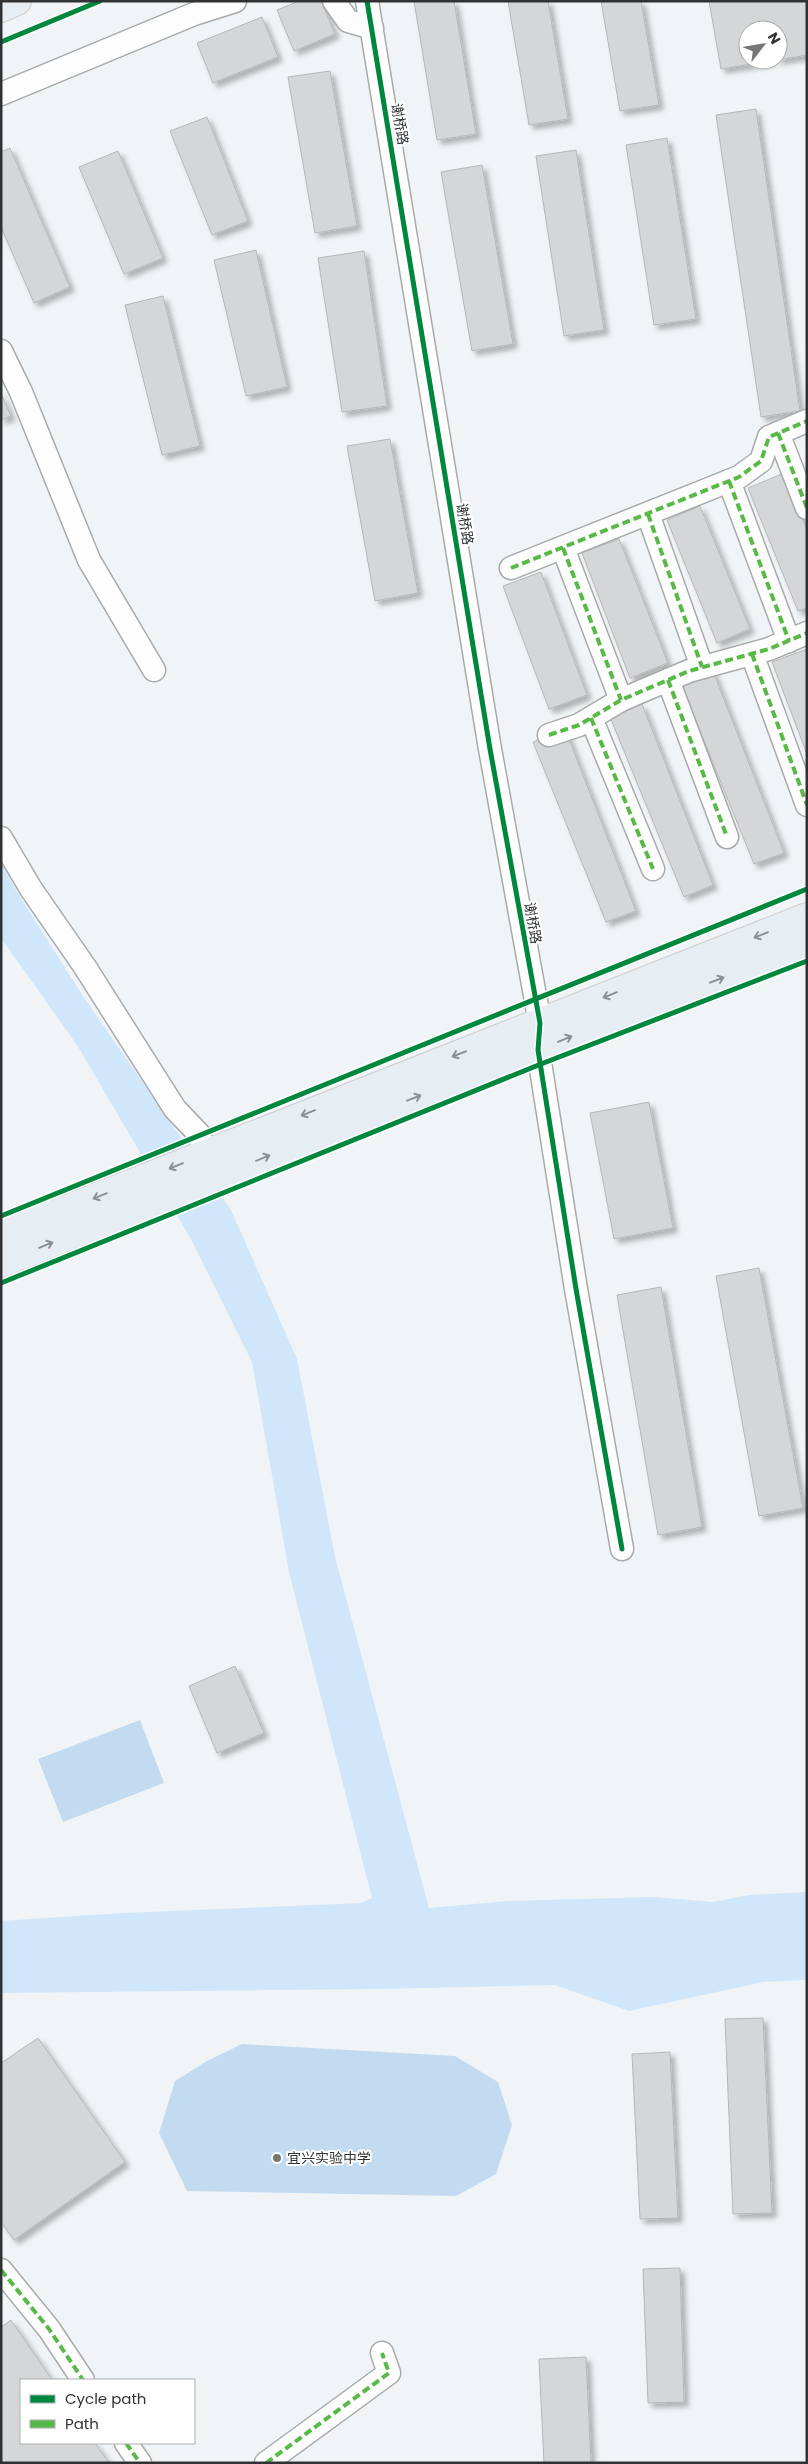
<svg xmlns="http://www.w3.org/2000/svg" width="808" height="2464" viewBox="0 0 808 2464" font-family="Poppins,'Noto Sans SC',sans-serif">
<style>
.green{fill:#c3dbf1}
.water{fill:#cfe6fb}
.building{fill:#d4d6d8;stroke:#b5b7b8;filter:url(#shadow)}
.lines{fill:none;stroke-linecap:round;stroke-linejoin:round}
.minor-casing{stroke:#a8aaab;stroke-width:25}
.major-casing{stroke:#cdcecf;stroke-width:30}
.minor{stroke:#fdfdfe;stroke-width:22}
.major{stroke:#e7eef3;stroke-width:28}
.quiet{stroke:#58b947;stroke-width:4;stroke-dasharray:8 4;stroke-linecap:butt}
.cycleway-casing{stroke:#fff;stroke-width:8}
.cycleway{stroke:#00873e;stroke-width:5}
.oneway{stroke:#8c9093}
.poi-dot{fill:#747677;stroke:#fff;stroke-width:2}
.labels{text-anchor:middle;stroke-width:4;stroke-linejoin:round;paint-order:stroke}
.street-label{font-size:14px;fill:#303233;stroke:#fff}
.poi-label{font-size:14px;fill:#303233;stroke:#fff;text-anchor:start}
</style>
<defs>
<filter id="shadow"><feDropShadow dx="4.5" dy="4.5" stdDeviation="2.5" flood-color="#0004"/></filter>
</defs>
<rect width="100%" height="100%" fill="#f1f4f6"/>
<!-- green -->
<g class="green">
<polygon points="140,1720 164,1783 63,1822 38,1759"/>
<polygon points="242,2044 455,2056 498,2082 512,2125 496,2174 456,2196 187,2191 159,2133 175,2081 207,2061"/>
</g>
<!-- water -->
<polygon class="water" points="1,863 20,897 83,996 231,1210 297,1359 335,1557 429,1908 508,1901 654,1897 713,1902 749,1895 807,1892 807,1980 763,1982 629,2011 555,1985 381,1989 1,1993 1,1921 123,1913 361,1903 372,1898 289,1572 252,1362 192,1241 77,1045 1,938"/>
<!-- building -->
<g class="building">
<polygon points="299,1 321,1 335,34 294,51 277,10"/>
<polygon points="414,1 454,1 476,134 437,140"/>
<polygon points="508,1 548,1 568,119 529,125"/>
<polygon points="601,1 641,1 659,105 620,111"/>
<polygon points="709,1 807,1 807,55 778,60 778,30 748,30 748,60 776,60 721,69"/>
<polygon points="262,17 278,57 213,83 197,43"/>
<polygon points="330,71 357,226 315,233 288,77"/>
<polygon points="756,109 800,411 761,417 716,115"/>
<polygon points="207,117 248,221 212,235 170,131"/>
<polygon points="667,138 696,319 654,325 626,145"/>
<polygon points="10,148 70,287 34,303 1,227 1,152"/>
<polygon points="576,150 604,330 564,336 536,156"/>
<polygon points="118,151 163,258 124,274 79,167"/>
<polygon points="482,165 513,344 472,351 441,172"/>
<polygon points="256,250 287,387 246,396 214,260"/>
<polygon points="364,251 387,406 342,412 318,258"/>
<polygon points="163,296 200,446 162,455 125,305"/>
<polygon points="1,393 11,416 1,420"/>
<polygon points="390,439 418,593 375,601 347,446"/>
<polygon points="784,473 807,530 807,608 798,611 748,488"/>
<polygon points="700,506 750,629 717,643 667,520"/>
<polygon points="619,539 668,663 630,678 582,553"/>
<polygon points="541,572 587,695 549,709 503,586"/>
<polygon points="807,649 807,754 772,662"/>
<polygon points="713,671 784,853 754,864 681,684"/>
<polygon points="642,704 713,885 684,897 610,717"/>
<polygon points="565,729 636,911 606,922 533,742"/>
<polygon points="649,1102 673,1228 614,1239 590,1113"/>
<polygon points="759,1268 803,1508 759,1516 716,1276"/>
<polygon points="661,1287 702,1527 658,1535 617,1295"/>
<polygon points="235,1666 264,1733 217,1753 189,1686"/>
<polygon points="763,2018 772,2213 733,2214 725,2019"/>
<polygon points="38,2038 125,2162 14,2240 1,2222 1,2063"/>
<polygon points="670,2052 678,2218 640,2219 632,2054"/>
<polygon points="680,2268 684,2402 648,2403 643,2269"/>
<polygon points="11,2320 52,2380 21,2380 21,2443 95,2443 109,2463 1,2463 1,2327"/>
<polygon points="586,2357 591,2463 544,2463 539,2359"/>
</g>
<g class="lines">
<!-- minor casing -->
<g class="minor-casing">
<g id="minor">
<polyline points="334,1 348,21 372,28"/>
<polyline points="367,1 490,749 540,1023 538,1050 576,1289 622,1549"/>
<polyline points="1,94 194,14 235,1"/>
<polyline points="1,351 21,392 89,560 154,670"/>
<polyline points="778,433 807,508"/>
<polyline points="729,481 789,641"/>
<polyline points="648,514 702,667"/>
<polyline points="563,548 621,700"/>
<polyline points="511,568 739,477 761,461 769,437 807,421"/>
<polyline points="752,654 807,805"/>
<polyline points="668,680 727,837"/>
<polyline points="591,718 653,869"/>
<polyline points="549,735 579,725 621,700 689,671 769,649 807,633"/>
<polyline points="1,838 31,889 85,967 175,1109 199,1134 206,1154"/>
<polyline points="1,2270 49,2329 83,2380"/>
<polyline points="126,2443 140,2463"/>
<polyline points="266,2463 389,2373 382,2353"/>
</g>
</g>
<!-- major casing -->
<g class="major-casing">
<g id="major">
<polyline points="1,8 17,1"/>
<polyline points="1,1235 807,917"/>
<polyline points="1,1263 316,1137 807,944"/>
</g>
</g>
<!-- minor -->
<use href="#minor" class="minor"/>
<!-- major -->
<use href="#major" class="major"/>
<!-- quiet -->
<g class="quiet">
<polyline points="778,433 807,508"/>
<polyline points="729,481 789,641"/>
<polyline points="648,514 702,667"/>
<polyline points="563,548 621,700"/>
<polyline points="511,568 739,477 761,461 769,437 807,421"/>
<polyline points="752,654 807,805"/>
<polyline points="668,680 727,837"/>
<polyline points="591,718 653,869"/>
<polyline points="549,735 579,725 621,700 689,671 769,649 807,633"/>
<polyline points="1,2270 49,2329 83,2380"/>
<polyline points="126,2443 140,2463"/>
<polyline points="266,2463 389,2373 382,2353"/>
</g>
<!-- cycleway casing -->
<g class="cycleway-casing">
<g id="cycleway">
<polyline points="367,1 490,749 540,1023 538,1050 576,1289 622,1549"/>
<polyline points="1,42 100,1"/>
<polyline points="1,1216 807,889"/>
<polyline points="1,1283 541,1064 807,961"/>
</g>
</g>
<!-- cycleway -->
<use href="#cycleway" class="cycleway"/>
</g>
<!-- one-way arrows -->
<defs><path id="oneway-shaft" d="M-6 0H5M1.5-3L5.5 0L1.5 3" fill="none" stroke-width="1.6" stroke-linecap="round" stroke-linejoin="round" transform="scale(1.25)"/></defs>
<g class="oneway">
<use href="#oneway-shaft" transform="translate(761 935) rotate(158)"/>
<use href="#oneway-shaft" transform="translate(717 980) rotate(-21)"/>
<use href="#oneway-shaft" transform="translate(610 995) rotate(158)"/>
<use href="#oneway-shaft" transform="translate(565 1039) rotate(-22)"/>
<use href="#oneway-shaft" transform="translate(459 1054) rotate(159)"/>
<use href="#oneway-shaft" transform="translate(414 1098) rotate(-21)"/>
<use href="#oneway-shaft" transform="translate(308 1113) rotate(158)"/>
<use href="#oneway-shaft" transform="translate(263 1158) rotate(-22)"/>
<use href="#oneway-shaft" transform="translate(176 1166) rotate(158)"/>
<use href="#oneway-shaft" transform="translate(100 1196) rotate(158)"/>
<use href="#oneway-shaft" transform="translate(46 1245) rotate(-22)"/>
</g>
<!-- markers -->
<circle class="poi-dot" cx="277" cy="2158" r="5"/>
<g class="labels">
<!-- street labels -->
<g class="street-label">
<text transform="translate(400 124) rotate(80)" y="5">谢桥路</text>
<text transform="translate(465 524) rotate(81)" y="5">谢桥路</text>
<text transform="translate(533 923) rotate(80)" y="5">谢桥路</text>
</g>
<!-- poi labels -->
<g class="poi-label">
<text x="287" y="2163">宜兴实验中学</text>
</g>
</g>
<!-- border -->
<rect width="808" height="2464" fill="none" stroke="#303233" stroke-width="5"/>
<!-- legend -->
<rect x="20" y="2379" width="175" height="65" fill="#ffffff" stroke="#acadad"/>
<rect x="30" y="2395" width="25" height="8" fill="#00873e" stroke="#acadad"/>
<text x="65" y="2404" font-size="15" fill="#303233">Cycle path</text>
<rect x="30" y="2420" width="25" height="8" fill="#58b947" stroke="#acadad"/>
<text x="65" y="2429" font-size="15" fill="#303233">Path</text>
<!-- north arrow -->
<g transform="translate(763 45) rotate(59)"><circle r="24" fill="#ffffff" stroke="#acadad"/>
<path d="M0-4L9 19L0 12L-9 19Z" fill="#747677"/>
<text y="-8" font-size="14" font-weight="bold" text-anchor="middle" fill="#303233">N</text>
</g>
</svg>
